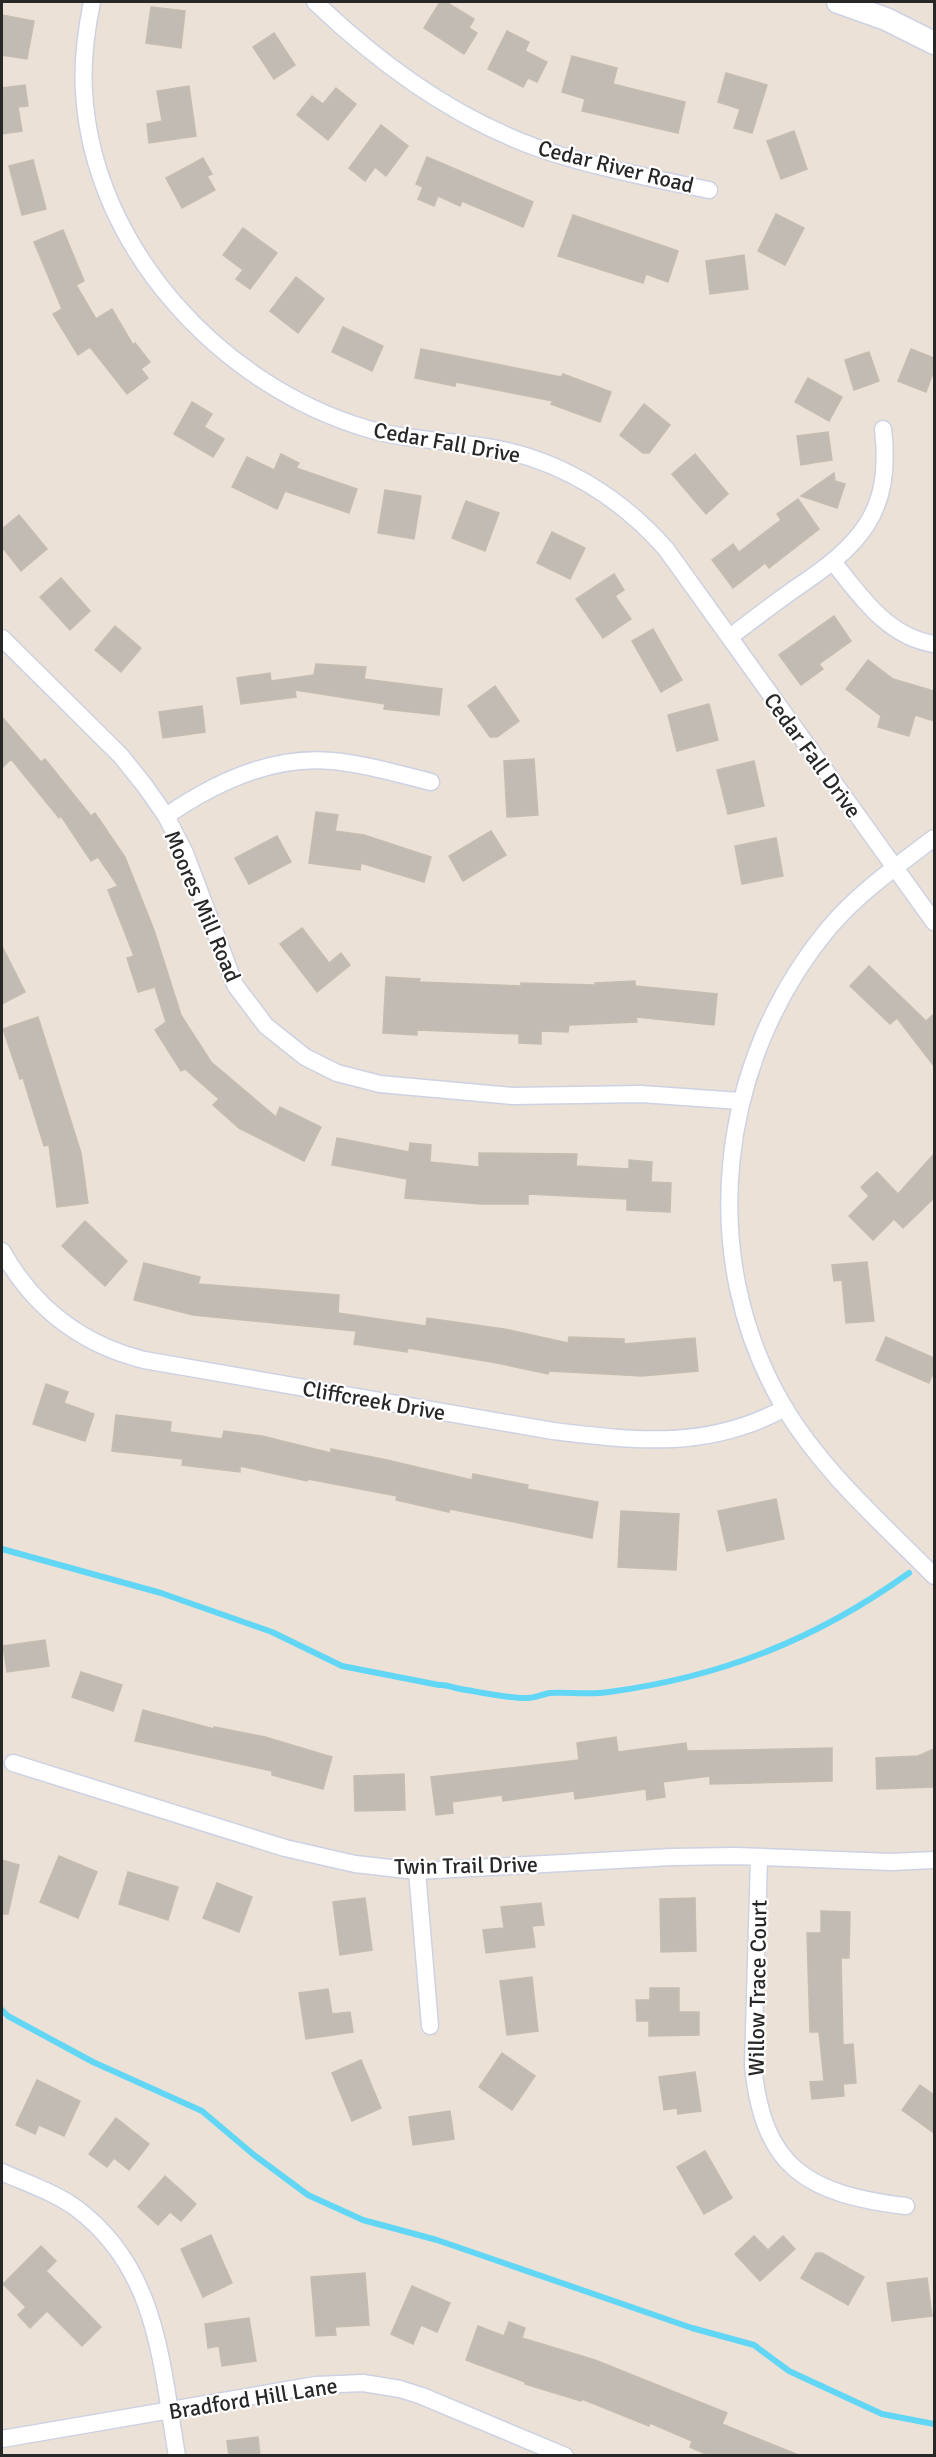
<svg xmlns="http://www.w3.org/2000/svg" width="936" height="2457" viewBox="0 0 936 2457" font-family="Signika,sans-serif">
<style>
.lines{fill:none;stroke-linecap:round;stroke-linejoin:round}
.stream{stroke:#62d7f5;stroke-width:6}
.building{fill:#c2bbb4;stroke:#c6bdb1;stroke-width:1.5}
.minor-casing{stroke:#cdd2e2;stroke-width:19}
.secondary-casing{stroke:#cdd2e2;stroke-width:25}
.minor{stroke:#fff;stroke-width:16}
.secondary{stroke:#fff;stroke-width:22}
.labels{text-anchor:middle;stroke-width:4.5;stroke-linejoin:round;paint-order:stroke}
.street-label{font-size:22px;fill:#272727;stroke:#fff}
</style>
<rect width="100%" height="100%" fill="#ebe1d7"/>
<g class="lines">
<!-- stream -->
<g class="stream">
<path d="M2 1549 161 1593 272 1632 342 1666 439 1685C448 1684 452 1688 461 1689 479 1692 511 1699 528 1698 535 1698 543 1694 550 1693 570 1692 590 1695 609 1692 721 1677 817 1639 909 1573"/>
<polyline points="2,2010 8,2016 93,2062 202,2111 254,2155 308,2195 363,2220 437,2240 692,2328 754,2345 789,2371 882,2414 934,2424"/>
</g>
</g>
<!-- building -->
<g class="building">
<polygon points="440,2 446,2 474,19 469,28 477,33 464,54 424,28"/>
<polygon points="151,7 185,11 181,48 146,43"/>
<polygon points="2,15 34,21 27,59 2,55"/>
<polygon points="507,31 529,42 525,51 547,62 537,82 528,78 523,87 488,69"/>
<polygon points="274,33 295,65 274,79 253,47"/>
<polygon points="572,56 617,68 613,84 685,102 678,133 582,111 585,99 562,92"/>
<polygon points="726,73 767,85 752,133 734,128 740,109 718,102"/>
<polygon points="25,85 28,106 18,107 22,131 2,134 2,88"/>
<polygon points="189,86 196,136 149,143 147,124 162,121 157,91"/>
<polygon points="336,88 356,104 328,140 297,115 312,96 323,104"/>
<polygon points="381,125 408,146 386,176 375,167 365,181 349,168"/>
<polygon points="794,131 807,169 781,179 767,141"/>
<polygon points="427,157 533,202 523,227 462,201 460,206 438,196 434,206 418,199 423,187 416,184"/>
<polygon points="203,158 212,174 207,176 215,190 182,208 166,178"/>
<polygon points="33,160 46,209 22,215 9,166"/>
<polygon points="776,214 804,228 785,265 758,251"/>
<polygon points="573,215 678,251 668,282 646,274 643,283 558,256"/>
<polygon points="243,228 277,253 250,289 236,279 243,270 223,255"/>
<polygon points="63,230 84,281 76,285 96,319 112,309 133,345 135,343 150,362 141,369 148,378 127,394 90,347 78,355 53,314 62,309 34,242"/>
<polygon points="744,255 748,289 710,294 706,261"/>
<polygon points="296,277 324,299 298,333 270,311"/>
<polygon points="343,327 383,346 372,371 332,352"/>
<polygon points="421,349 561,377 563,374 611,392 600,422 551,404 553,401 456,382 455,386 415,378"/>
<polygon points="911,349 934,358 934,370 926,392 898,381"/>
<polygon points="869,352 879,381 854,390 845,360"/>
<polygon points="808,378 842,397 829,421 795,402"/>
<polygon points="192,402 212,414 204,427 224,439 213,457 174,434"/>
<polygon points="644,404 670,425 649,453 643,453 620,435"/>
<polygon points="828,432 832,460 801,465 797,436"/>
<polygon points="281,454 299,463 296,468 357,489 349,513 285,491 277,509 232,487 247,457 274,470"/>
<polygon points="695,454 728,494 706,514 672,474"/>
<polygon points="834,473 835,481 845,484 837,508 801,496"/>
<polygon points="385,490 421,496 414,539 378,533"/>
<polygon points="798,499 819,529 769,568 765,563 733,588 712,560 733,544 739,552 781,520 777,514"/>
<polygon points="466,501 499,513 485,551 452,538"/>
<polygon points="19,515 47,549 21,571 2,547 2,529"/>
<polygon points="552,532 585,548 570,579 537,563"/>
<polygon points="614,574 624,590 615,596 631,619 603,638 576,599"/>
<polygon points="61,578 90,611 70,630 40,597"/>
<polygon points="834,616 851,641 819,664 823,669 801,685 779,655"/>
<polygon points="115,626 141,648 121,672 95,650"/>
<polygon points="653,629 682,680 661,692 632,641"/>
<polygon points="868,660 893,679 934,691 934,721 915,715 909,736 878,727 881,716 846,689"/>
<polygon points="316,664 366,667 364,679 442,689 439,715 384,709 385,704 295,690 296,697 241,704 237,678 270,673 271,681 314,675"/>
<polygon points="495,686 519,721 497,737 490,737 468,706"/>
<polygon points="709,704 718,740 677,751 668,715"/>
<polygon points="202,706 205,732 163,738 159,712"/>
<polygon points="2,717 41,762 45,759 91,816 95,813 125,857 154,930 181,1015 211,1062 276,1117 280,1107 321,1127 304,1161 239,1128 213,1105 219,1099 185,1069 181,1071 155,1030 166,1022 155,987 138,992 127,958 134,956 108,890 118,886 98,857 91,861 61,816 59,818 11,759 2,768"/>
<polygon points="534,759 538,815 507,817 504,761"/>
<polygon points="754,761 764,806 728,814 717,770"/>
<polygon points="316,812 338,815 335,831 364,835 431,857 424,882 361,863 360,870 309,863"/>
<polygon points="491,831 506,855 463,881 449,856"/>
<polygon points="277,836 291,862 249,884 235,858"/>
<polygon points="776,838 783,876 742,884 735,846"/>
<polygon points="302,928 329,963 341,953 350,965 317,992 280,944"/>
<polygon points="2,946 25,992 2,1004"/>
<polygon points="869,966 926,1021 934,1014 934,1066 897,1018 890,1024 850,986"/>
<polygon points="386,977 420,979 419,982 521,986 521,983 595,985 595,983 635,981 635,986 717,994 714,1025 636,1017 637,1022 569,1025 568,1032 541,1031 541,1044 519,1043 519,1034 417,1030 417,1035 383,1033"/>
<polygon points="38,1017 81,1153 88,1203 57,1207 49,1145 44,1146 23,1078 20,1079 3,1029"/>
<polygon points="337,1138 409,1152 410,1143 431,1145 430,1162 479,1167 479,1153 577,1154 576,1166 629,1169 629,1160 652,1162 651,1182 671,1183 670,1212 627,1210 627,1199 528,1194 528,1204 481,1204 405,1198 407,1179 332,1165"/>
<polygon points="934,1154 934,1198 903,1228 894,1219 873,1240 849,1216 869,1196 861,1187 877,1172 898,1194"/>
<polygon points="85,1221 127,1261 105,1286 62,1246"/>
<polygon points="867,1262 874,1321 846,1323 842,1280 834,1281 832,1265"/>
<polygon points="144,1263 200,1277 198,1284 339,1295 338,1313 426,1326 427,1318 504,1329 568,1343 569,1337 624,1339 624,1344 695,1338 698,1371 642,1376 549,1371 548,1374 497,1363 408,1348 407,1352 354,1344 356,1331 193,1315 134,1300"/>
<polygon points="886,1337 934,1358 934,1371 929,1383 876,1360"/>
<polygon points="46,1384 68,1392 64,1403 94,1414 85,1441 33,1424"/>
<polygon points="116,1415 171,1422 170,1432 222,1439 224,1431 262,1436 331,1453 331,1449 387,1460 472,1480 473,1474 528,1485 527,1489 598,1502 592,1538 450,1509 449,1512 396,1500 397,1496 308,1479 307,1481 240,1466 240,1472 182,1465 183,1459 112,1451"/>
<polygon points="776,1499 784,1539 727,1551 718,1511"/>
<polygon points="621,1511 679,1514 676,1570 618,1567"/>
<polygon points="45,1640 49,1666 7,1672 3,1646"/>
<polygon points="81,1672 122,1685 113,1711 72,1697"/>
<polygon points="143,1710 214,1729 214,1727 265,1737 332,1757 323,1789 272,1775 272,1771 135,1741"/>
<polygon points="616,1737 618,1752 686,1743 687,1751 832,1748 832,1781 710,1784 710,1776 663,1782 665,1797 647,1800 646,1789 575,1799 574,1791 503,1801 502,1795 452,1802 453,1813 436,1815 431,1777 579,1760 577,1743"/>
<polygon points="934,1749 934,1787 877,1789 876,1758 918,1756"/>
<polygon points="404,1774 405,1810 355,1811 354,1776"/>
<polygon points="59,1856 97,1872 78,1918 40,1902"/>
<polygon points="2,1860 19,1865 8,1914 2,1914"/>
<polygon points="128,1872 178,1887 168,1920 119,1904"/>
<polygon points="217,1883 252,1897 239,1932 203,1918"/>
<polygon points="365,1898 372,1950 340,1955 333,1902"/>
<polygon points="695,1898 696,1951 661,1952 660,1899"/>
<polygon points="541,1903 544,1925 532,1926 535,1947 486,1953 483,1930 504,1928 501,1907"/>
<polygon points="821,1911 850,1912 849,1958 841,1958 843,2045 853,2044 856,2083 843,2084 844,2096 812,2099 810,2082 824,2081 819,2032 810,2032 807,1933 821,1933"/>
<polygon points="532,1977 538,2031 507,2035 500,1981"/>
<polygon points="650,1988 679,1988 679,2012 699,2012 699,2035 649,2036 649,2021 637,2021 636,2000 650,2000"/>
<polygon points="328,1989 332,2014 350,2012 353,2032 306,2039 299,1993"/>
<polygon points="502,2053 535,2076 512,2110 479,2087"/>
<polygon points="361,2060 381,2108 352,2121 332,2073"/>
<polygon points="695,2072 701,2111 678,2114 677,2108 664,2110 659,2077"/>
<polygon points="37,2080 80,2101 64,2136 39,2125 35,2134 16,2125"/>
<polygon points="920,2085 934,2095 934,2133 902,2110"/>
<polygon points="450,2111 454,2139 413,2145 409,2117"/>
<polygon points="116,2118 149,2144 129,2170 114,2158 107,2167 89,2154"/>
<polygon points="705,2151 732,2198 704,2214 677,2167"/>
<polygon points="165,2176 196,2204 181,2221 170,2212 158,2225 138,2207"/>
<polygon points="211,2235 232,2283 203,2297 181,2249"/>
<polygon points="754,2236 768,2250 783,2236 795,2249 760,2281 735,2254"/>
<polygon points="41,2246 56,2261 46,2271 101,2327 82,2346 47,2311 30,2328 18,2315 26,2307 3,2284"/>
<polygon points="816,2253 822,2253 864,2277 848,2305 801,2278"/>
<polygon points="365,2273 369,2325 335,2327 336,2335 316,2336 311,2277"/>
<polygon points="927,2278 932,2316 892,2321 887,2283"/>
<polygon points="412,2286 450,2303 437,2332 421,2325 413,2344 391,2334"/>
<polygon points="249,2318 256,2361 222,2366 219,2346 208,2348 205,2324"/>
<polygon points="509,2322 525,2328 522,2338 595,2360 727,2413 722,2424 801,2456 710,2456 690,2447 692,2441 650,2423 649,2426 582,2399 581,2401 525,2384 525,2382 466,2360 478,2326 504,2336"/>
<polygon points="258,2437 260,2456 229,2456 227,2441"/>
</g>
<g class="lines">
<!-- minor casing -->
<g class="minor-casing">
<g id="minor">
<path d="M92 2C86 31 82 61 84 92 93 248 221 386 368 429 410 441 454 440 498 449 564 462 622 499 666 549L934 922"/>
<path d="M315 2C386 70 470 130 566 157 613 171 661 180 709 190"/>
<path d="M834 563C861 597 888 637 934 644"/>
<path d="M730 637C751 621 772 605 793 590 859 546 893 514 883 429"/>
<polyline points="2,638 121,756 145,786 166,816 185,853 235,985 266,1026 305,1057 337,1073 380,1084 512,1096 641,1094 740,1101"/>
<path d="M166 816C214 783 273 755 332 761 365 764 399 774 431 782"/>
<path d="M934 838C897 866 858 893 828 929 718 1062 695 1257 784 1407 823 1472 882 1523 934 1576"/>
<path d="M2 1251C34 1308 80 1344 144 1360L553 1431C637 1441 708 1450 785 1408"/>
<polyline points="13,1763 285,1848 355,1864 417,1871 672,1857 736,1856 891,1862 934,1860"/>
<path d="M759 1857 753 2065C763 2169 808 2194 906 2206"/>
<polyline points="417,1871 430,2026"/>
<path d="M2 2172C26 2183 54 2192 76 2208 158 2269 161 2363 177 2456"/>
<polyline points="2,2439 316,2385 363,2383 400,2389 422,2396 565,2456"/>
</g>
</g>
<!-- secondary casing -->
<g class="secondary-casing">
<polyline id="secondary" points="838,2 886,19 934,43"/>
</g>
<!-- minor -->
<use href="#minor" class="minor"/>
<!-- secondary -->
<use href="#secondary" class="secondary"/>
</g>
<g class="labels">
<!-- street labels -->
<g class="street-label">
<text transform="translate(616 166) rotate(14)" y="8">Cedar River Road</text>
<text transform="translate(447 442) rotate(10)" y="8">Cedar Fall Drive</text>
<text transform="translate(813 755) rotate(54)" y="8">Cedar Fall Drive</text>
<text transform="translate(203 906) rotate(67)" y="8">Moores Mill Road</text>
<text transform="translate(374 1400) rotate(10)" y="8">Cliffcreek Drive</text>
<text transform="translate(466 1865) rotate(-1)" y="8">Twin Trail Drive</text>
<text transform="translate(757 1988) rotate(-89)" y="8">Willow Trace Court</text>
<text transform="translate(253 2398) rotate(-9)" y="8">Bradford Hill Lane</text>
</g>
</g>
<!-- border -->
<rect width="936" height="2457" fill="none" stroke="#272727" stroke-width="6"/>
</svg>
